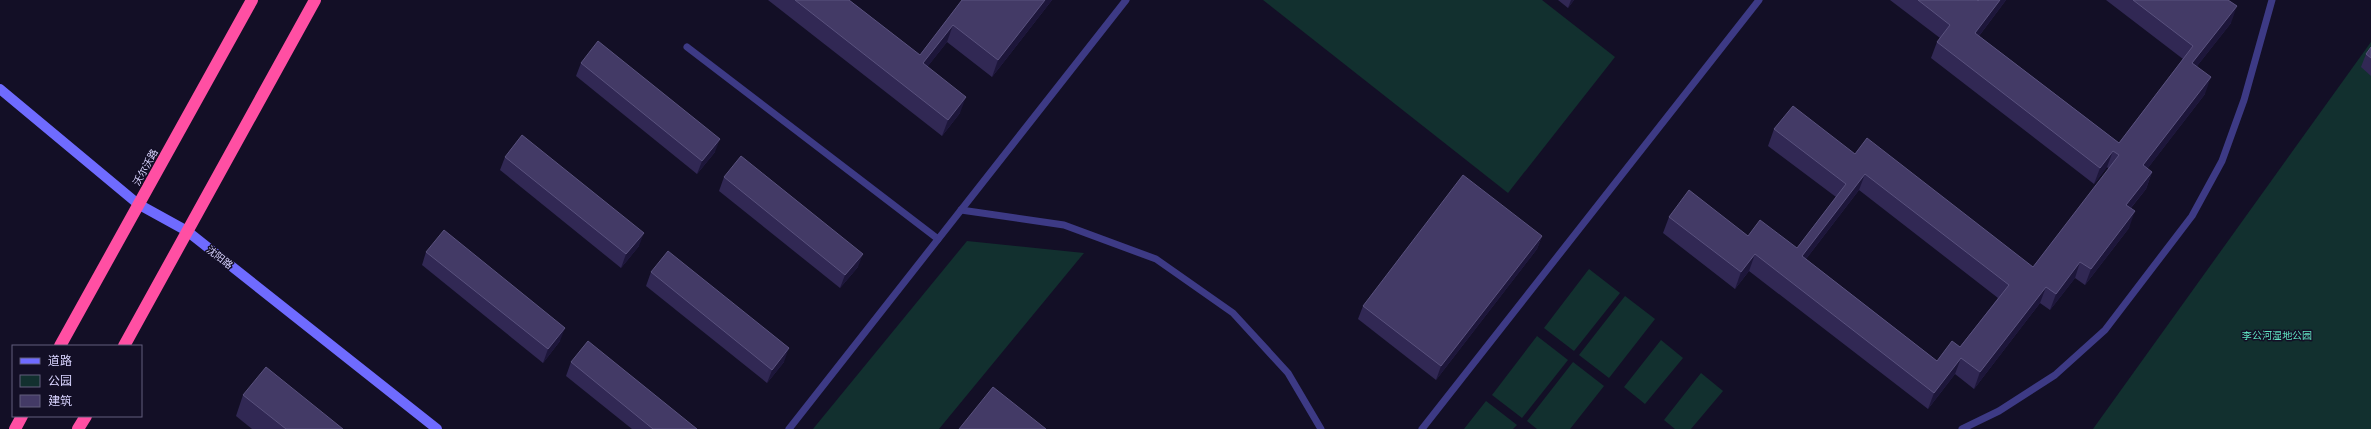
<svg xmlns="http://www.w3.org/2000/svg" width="2371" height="429" viewBox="0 0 2371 429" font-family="'Varela Round','Noto Sans SC',sans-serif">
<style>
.green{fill:#12302f}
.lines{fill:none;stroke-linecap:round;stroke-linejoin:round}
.lane{stroke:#3d3a85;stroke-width:7}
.secondary{stroke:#6f6bff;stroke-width:10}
.highway{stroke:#ff4fa3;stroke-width:12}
.wall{fill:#312854;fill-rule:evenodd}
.shaded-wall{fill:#1d163a}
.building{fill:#433a66;stroke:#5a527e;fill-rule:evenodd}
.labels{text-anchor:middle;stroke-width:3;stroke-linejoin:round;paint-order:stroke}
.street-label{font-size:10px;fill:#d9d4ff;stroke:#130f26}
.park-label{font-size:10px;fill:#5fe0c0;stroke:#130f26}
</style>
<rect width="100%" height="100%" fill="#130f26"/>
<!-- green -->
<g class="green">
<polygon points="1263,0 1542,0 1615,57 1508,193"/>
<polygon points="2371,42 2371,429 2093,429"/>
<polygon points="967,241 1084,253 939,429 813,429"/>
<polygon points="1589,269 1620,293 1574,351 1544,328"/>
<polygon points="1625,296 1655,319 1609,378 1579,355"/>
<polygon points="1537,336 1568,360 1522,418 1492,395"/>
<polygon points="1661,340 1683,358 1645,404 1624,387"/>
<polygon points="1573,362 1604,386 1570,429 1537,429 1527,421"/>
<polygon points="1701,373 1723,391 1691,429 1675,429 1664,420"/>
<polygon points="1486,401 1517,425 1513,429 1464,429"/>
</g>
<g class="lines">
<!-- lane -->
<g class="lane">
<polyline points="687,47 938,239"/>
<polyline points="961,210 1064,225 1156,259 1233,313 1288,373 1321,429"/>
<polyline points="789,429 1126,0"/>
<polyline points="1422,429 1759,0"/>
<polyline points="1962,429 1999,411 2055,375 2105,330 2192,216 2222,161 2244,100 2272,0"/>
</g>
<!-- secondary -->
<polyline class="secondary" points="0,89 138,204 187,231 437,429"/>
<!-- highway -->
<g class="highway">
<polyline points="60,346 252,0"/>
<polyline points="124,346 315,0"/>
<polyline points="15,429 22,416"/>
<polyline points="78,429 86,416"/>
</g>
</g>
<!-- wall -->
<g class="wall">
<polygon points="768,0 849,0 920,55 962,0 1052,0 992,77 947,42 927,67 960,113 942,136"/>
<polygon points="1558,0 1574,0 1568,8"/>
<path d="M1890 0H1977L1978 1 2006 0 1979 36 2119 143 2183 59 2106 0H2228L2231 23 2197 66 2205 94 2147 169 2152 172 2146 189 2131 208 2129 228 2085 285 2075 278 2050 310 2040 303 1974 389 1955 374 1928 409 1749 271 1735 289 1663 233 1669 217 1797 248 1836 197 1768 146 1774 129 1855 154 2033 267 2109 169 2107 167 2094 184 1931 58 1937 42 1940 38ZM1859 190 1998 298 1960 347 1937 361 1806 259Z"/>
<polygon points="2371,47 2371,76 2361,67 2366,54"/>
<polygon points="581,63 715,152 697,174 576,76"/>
<polygon points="505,157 639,246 621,268 500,170"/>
<polygon points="724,177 858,267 840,288 719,191"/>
<polygon points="1542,236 1537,249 1436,380 1358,319 1363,306"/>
<polygon points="426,252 560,341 543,363 422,265"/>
<polygon points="651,272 784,362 767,383 646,286"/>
<polygon points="571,362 697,429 632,429 566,376"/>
<polygon points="243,395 343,429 252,429 236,416"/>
</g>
<!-- shaded-wall -->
<g class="shaded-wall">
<polygon points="1045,0 1052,0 992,77 998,60"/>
<polygon points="1571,0 1574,0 1568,8"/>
<polygon points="2000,0 2006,0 1969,49 1975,33"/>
<polygon points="2237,6 2231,23 2186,80 2192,63"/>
<polygon points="953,25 947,42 917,80 923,63"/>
<polygon points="2211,77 2205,94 2137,182 2143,165"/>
<polygon points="966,97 960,113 942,136 948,120"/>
<polygon points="720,139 715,152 697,174 702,161"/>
<polygon points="2113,151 2107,167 2094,184 2100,168"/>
<polygon points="2152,172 2146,189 2120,221 2126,205"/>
<polygon points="1865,174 1859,190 1796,272 1802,256"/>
<polygon points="2135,211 2129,228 2085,285 2091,269"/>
<polygon points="644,233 639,246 621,268 626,254"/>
<polygon points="1542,236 1537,249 1436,380 1441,366"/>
<polygon points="863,254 858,267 840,288 845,275"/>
<polygon points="1755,254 1749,271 1735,289 1741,272"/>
<polygon points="2080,262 2075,278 2050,310 2056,294"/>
<polygon points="2046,287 2040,303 1974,389 1980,372"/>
<polygon points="565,328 560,341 543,363 548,349"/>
<polygon points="789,348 784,362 767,383 772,370"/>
<polygon points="1961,358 1955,374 1928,409 1934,393"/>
</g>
<!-- building -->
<g class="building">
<polygon points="795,0 849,0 920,55 962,0 1045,0 998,60 953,25 923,63 966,97 948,120"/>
<path d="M1918 0H1977L1978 1 1979 0H2000L1975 33 2119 143 2193 46 2133 0H2228L2237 6 2192 63 2211 77 2143 165 2152 172 2126 205 2135 211 2091 269 2080 262 2056 294 2046 287 1980 372 1961 358 1934 393 1755 254 1741 272 1669 217 1689 190 1748 236 1760 220 1797 248 1846 184 1774 129 1793 106 1855 154 1867 138 2033 267 2119 155 2113 151 2100 168 1937 42 1950 25ZM1865 174 2009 285 1960 347 1952 341 1937 361 1802 256Z"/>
<polygon points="598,41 720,139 702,161 581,63"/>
<polygon points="2371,47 2371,58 2366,54"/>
<polygon points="522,135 644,233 626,254 505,157"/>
<polygon points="741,156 863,254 845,275 724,177"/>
<polygon points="1463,175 1542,236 1441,366 1363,306"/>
<polygon points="444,230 565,328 548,349 426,252"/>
<polygon points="668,251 789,348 772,370 651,272"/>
<polygon points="588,341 697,429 653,429 571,362"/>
<polygon points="266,367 343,429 286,429 243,395"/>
<polygon points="993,387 1046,429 959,429"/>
</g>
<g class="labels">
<!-- street labels -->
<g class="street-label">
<text transform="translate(145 167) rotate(-61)" y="4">沃尔沃路</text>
<text transform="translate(220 257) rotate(38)" y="4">沈阳路</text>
</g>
<!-- park labels -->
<g class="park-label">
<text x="2277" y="339">李公河湿地公园</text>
</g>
</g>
<!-- legend -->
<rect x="12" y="345" width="130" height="72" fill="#130f26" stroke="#625e7d"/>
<rect x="20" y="358" width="20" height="6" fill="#6f6bff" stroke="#625e7d"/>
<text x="48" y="365" font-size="12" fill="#d9d4ff">道路</text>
<rect x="20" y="375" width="20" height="12" fill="#12302f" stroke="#625e7d"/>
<text x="48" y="385" font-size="12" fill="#d9d4ff">公园</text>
<rect x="20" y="395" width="20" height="12" fill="#433a66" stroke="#625e7d"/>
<text x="48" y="405" font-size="12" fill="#d9d4ff">建筑</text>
</svg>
